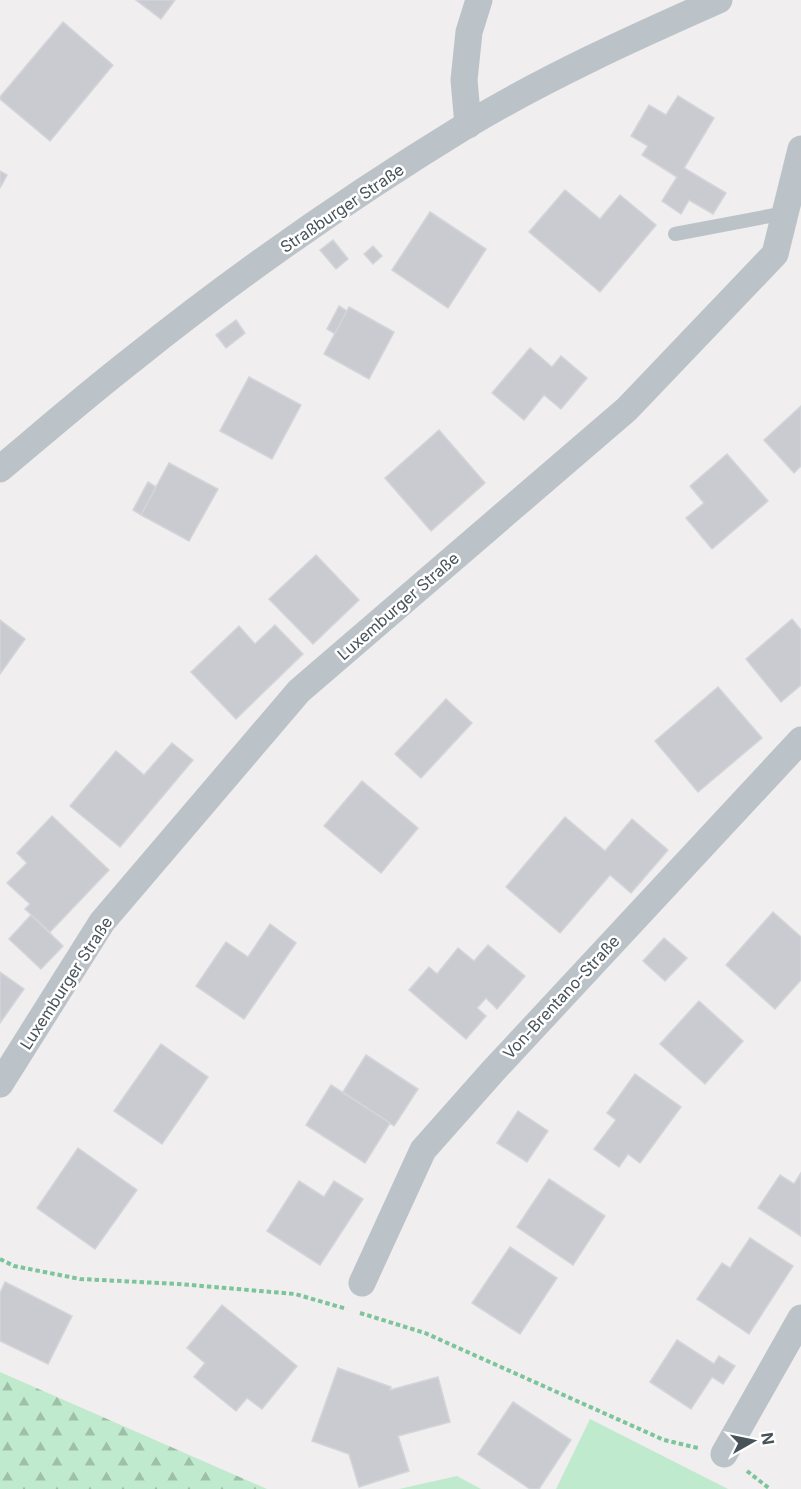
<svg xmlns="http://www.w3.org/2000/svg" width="801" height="1489" viewBox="0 0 801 1489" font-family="Inter,sans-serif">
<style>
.grass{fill:#c0eacd}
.forest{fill:url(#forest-firs)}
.building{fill:#c9cbd0;stroke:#d2d5d9;stroke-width:1.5}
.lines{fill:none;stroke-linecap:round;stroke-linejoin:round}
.path{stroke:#7cc49b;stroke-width:4;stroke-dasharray:4.5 3;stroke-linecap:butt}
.service{stroke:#bbc3c9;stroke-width:14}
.minor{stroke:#bbc3c9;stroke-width:27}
.labels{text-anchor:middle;stroke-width:5;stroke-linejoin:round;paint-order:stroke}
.street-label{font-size:16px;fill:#485259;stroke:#fff}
</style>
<defs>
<pattern id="forest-firs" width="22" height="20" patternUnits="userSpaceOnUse" patternTransform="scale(1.5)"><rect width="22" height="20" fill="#c0eacd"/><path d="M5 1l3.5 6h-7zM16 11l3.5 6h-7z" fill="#9ec0a9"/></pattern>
</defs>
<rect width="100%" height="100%" fill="#f0eeee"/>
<!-- grass -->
<g class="grass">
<polygon points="590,1419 728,1489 556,1489"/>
<polygon points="457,1476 481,1489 399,1489"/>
</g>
<!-- forest -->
<polygon class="forest" points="0,1372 267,1489 0,1489"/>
<!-- building -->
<g class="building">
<polygon points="136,0 175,0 161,19"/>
<polygon points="63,22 113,65 50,141 0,99 0,97"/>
<polygon points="678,96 714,118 684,168 726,193 713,214 689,200 681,214 662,201 677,177 642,155 648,146 631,136 649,105 666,115"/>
<polygon points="0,171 7,175 0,188"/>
<polygon points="565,190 600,219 620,195 656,225 600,292 529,232"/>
<polygon points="430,212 486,249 448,308 392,270"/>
<polygon points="333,240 348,259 336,269 320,250"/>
<polygon points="373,246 382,256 373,264 364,254"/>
<polygon points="339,306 347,311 335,334 327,329"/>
<polygon points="349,307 394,332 369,379 324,354"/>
<polygon points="236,320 245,333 226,348 216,335"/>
<polygon points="530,348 552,367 561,356 587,378 561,409 544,395 524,420 492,393"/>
<polygon points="249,377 301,405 272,459 220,431"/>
<polygon points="801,406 801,466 794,473 764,440"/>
<polygon points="439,430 485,483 431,531 385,478"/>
<polygon points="727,454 768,501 712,549 686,518 704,503 690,486"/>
<polygon points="169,463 218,489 189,541 141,515"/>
<polygon points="148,482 156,487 141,515 133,510"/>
<polygon points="316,555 359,600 313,644 269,599"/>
<polygon points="792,619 801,630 801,685 781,702 746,659"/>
<polygon points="0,620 25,639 0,674"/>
<polygon points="275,625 303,654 236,719 191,672 239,626 255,644"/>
<polygon points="718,687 762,738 698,792 655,741"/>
<polygon points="446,699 472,723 421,778 395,754"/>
<polygon points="172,743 193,760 120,847 70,806 116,751 144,775"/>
<polygon points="362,781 418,828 381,873 324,826"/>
<polygon points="52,816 109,870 50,932 25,909 30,904 7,883 27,863 17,853"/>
<polygon points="565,817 605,851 632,819 668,850 631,893 610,875 560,933 506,887"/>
<polygon points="773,912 801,937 801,980 775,1009 726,965"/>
<polygon points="31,915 63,946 41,969 9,939"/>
<polygon points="270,924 296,943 244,1019 196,986 226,942 248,957"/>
<polygon points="664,938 687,958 665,981 643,961"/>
<polygon points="488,945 525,976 497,1009 486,998 477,1008 486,1016 466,1039 409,990 429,967 437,974 458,948 474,961"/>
<polygon points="0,972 24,989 0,1023"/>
<polygon points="699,1001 743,1041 705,1084 660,1044"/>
<polygon points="161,1044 208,1077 162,1144 114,1111"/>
<polygon points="366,1055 418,1089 394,1126 343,1092"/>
<polygon points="635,1074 681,1107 640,1163 628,1154 619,1167 594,1149 616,1120 607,1113"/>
<polygon points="331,1085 390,1123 365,1163 306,1125"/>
<polygon points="518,1111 548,1131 527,1162 497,1143"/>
<polygon points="78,1148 137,1190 95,1249 37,1208"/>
<polygon points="801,1173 801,1236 758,1208 780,1175 794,1184"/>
<polygon points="549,1179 605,1216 573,1265 517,1227"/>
<polygon points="299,1181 324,1197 334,1181 363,1199 320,1265 267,1231"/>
<polygon points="750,1238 793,1266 749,1334 697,1299 722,1263 730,1268"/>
<polygon points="510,1247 557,1278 520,1334 472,1303"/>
<polygon points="5,1282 72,1316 48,1364 0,1341 0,1293"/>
<polygon points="222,1305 297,1366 262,1409 247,1398 236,1411 194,1377 205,1363 187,1348"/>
<polygon points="677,1340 714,1364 719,1356 735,1366 723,1384 712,1377 691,1409 650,1382"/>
<polygon points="338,1368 391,1387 390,1390 438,1377 450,1422 398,1436 409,1471 359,1487 349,1454 312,1441"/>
<polygon points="513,1402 571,1440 539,1489 530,1489 478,1454"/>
</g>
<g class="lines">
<!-- path -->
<g class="path">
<polyline points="0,1259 14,1266 80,1279 179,1284 295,1294 347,1309"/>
<polyline points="360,1313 425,1333 664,1440 698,1448"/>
<polyline points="747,1471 770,1489"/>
</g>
<!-- service -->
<polyline class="service" points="675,234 785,213"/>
<!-- minor -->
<g class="minor">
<polyline points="468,125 464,80 469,32 479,0"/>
<path d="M0 469C44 432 88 394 133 359 239 274 351 196 467 125 547 77 633 38 719 0"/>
<polyline points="0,1084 102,922 299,691 627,409 775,254 801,149"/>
<polyline points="362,1283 423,1150 493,1071 801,740"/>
<polyline points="724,1454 801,1318"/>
</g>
</g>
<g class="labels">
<!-- street labels -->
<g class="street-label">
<text transform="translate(342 208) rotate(-34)" y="6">Straßburger Straße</text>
<text transform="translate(398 606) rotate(-41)" y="6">Luxemburger Straße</text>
<text transform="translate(66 983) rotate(-57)" y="6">Luxemburger Straße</text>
<text transform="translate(561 997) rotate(-47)" y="6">Von-Brentano-Straße</text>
</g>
</g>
<!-- north arrow -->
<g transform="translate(753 1441) rotate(81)" stroke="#ffffff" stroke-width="4.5" paint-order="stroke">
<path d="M0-4.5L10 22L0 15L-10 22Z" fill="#485259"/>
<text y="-9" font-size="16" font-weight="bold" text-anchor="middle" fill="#485259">N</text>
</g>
</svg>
